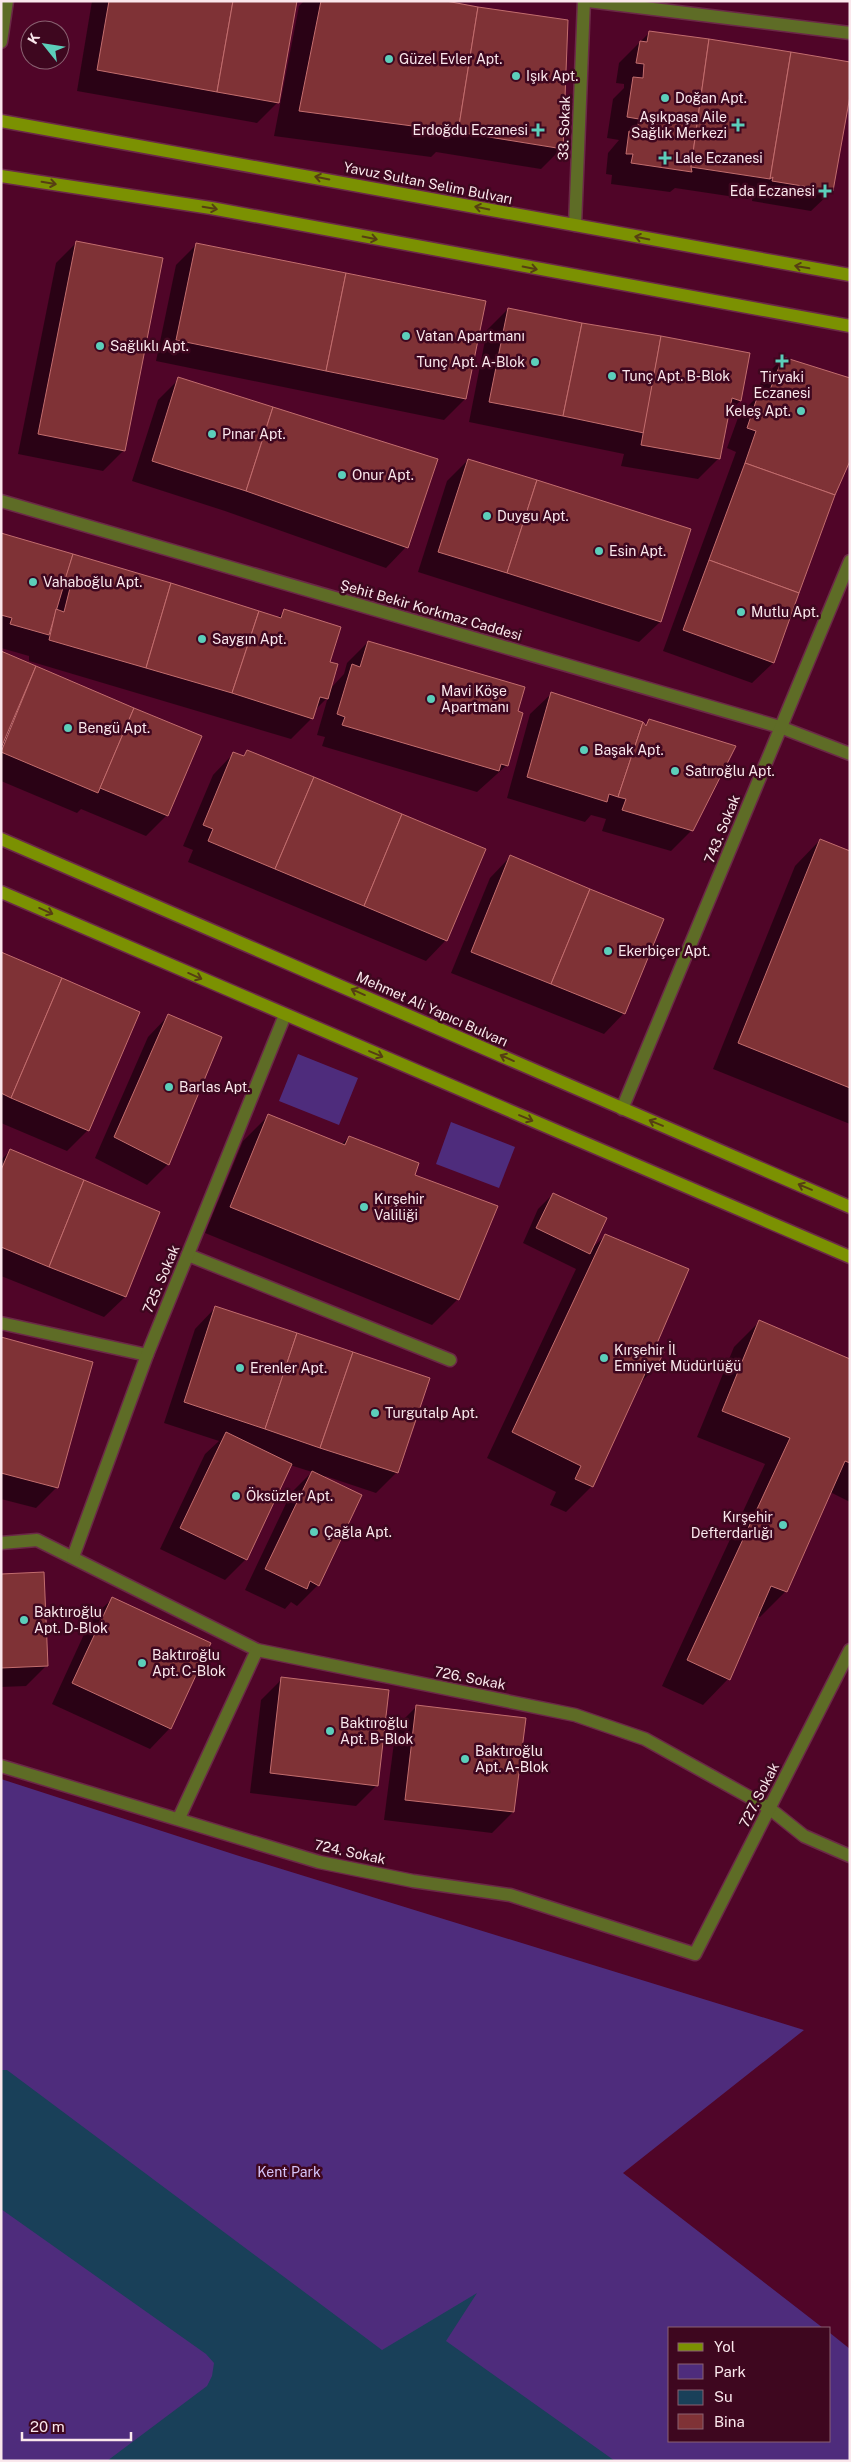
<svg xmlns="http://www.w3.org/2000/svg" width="851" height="2462" viewBox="0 0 851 2462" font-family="'Public Sans',sans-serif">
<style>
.green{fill:#4e2c7c}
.water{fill:#194059}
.shadow{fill:#0007}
.building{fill:#7f3236;stroke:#c26d6e}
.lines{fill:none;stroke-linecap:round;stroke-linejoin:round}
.minor-casing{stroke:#6b2947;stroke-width:15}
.secondary-casing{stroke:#6b2947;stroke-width:15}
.minor{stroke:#5e6c26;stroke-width:12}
.secondary{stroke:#7b9102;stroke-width:12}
.oneway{stroke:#563e13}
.poi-dot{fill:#5cceba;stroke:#3e071f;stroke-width:2}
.labels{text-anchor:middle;stroke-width:5;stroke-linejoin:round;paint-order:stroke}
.poi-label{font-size:14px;fill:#fae7ec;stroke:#3e071f;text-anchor:start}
.street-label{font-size:14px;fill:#fae7ec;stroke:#3e071f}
.park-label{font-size:14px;fill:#d5c4f8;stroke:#3e071f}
</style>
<rect width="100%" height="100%" fill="#500528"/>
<!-- green -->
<g class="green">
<polygon points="298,1054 358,1078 339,1125 279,1101"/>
<polygon points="451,1122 515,1147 499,1188 436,1164"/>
<polygon points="1,1779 236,1855 804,2030 623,2173 823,2328 670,2328 670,2441 830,2441 830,2333 850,2349 850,2461 1,2461"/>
</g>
<!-- water -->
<polygon class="water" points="1,2070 7,2070 382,2350 477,2293 446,2341 615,2461 107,2461 207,2386 212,2376 214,2363 206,2354 1,2209"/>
<!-- shadow -->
<g class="shadow">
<polygon points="92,1 296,1 278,102 257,123 77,91"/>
<polygon points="304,1 439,1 562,148 541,169 436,152 431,157 274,136 299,6"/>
<polygon points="649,33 832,191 811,211 752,201 753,195 748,199 675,188 670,192 611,184 612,175 606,174 608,153 619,140 607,138 613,99 624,88 624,84 616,83 619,63"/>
<polygon points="77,242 124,450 103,471 18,454 56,263"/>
<polygon points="197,244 484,302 465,399 444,420 156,361 176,265"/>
<polygon points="508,309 748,354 740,401 728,413 719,458 698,479 621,466 624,454 469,422 487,330"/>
<polygon points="783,358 834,495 773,663 752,683 663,651 736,452 727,448 739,415 755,399 762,379"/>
<polygon points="179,379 406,547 386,568 225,511 132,481 158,400"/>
<polygon points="468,460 689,530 660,622 639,642 418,572 447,481"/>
<polygon points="1,535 277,618 285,611 328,662 330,689 344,674 347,663 368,642 516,712 507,765 477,792 322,746 325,737 317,735 328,697 315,710 312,718 291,739 29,661 29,656 1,648"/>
<polygon points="1,652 200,736 166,816 146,836 81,809 77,813 1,781"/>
<polygon points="551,694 644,726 649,721 692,830 671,851 602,831 606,819 591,815 585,822 507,798 530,714"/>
<polygon points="247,751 446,940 426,961 188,862 193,850 183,846 213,775 233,754 242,757"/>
<polygon points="820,840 850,852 850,1124 713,1069 795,866"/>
<polygon points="510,857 624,1013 604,1034 451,973 490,878"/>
<polygon points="1,953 88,1130 67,1151 1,1123"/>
<polygon points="168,1016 220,1037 168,1164 147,1185 95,1158 148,1037"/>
<polygon points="269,1115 341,1145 349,1137 413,1176 458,1299 432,1325 205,1233 243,1141"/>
<polygon points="10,1151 159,1213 125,1297 104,1317 1,1276 1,1160"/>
<polygon points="553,1194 591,1249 606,1235 654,1349 655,1368 638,1385 591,1487 566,1512 550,1505 556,1492 487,1458 576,1269 523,1243 538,1209"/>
<polygon points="215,1308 428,1378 396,1473 376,1493 325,1476 318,1585 297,1606 291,1602 285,1609 245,1590 291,1493 312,1472 290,1465 246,1559 225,1580 160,1549 205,1454 219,1441 164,1423 195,1329"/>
<polygon points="760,1321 850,1361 850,1502 830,1492 786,1591 760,1617 757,1616 728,1679 703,1705 662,1686 765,1464 697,1437 734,1347"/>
<polygon points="1,1338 57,1487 36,1508 1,1499"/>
<polygon points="1,1575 47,1665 26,1686 1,1687"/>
<polygon points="112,1599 170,1728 150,1749 52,1704 91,1619"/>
<polygon points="282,1679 377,1785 356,1806 250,1793 261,1700"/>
<polygon points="417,1706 524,1719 513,1812 492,1833 384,1820 396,1727"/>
</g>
<!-- building -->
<g class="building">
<polygon points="109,1 233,1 217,92 97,70"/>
<polygon points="233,1 297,1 279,103 217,92"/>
<polygon points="321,1 446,1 478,7 458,132 299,111"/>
<polygon points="478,7 568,20 563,149 458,132"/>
<polygon points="649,31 709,39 691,167 692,172 631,163 633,154 626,154 629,131 637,132 639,119 627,117 633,77 643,78 644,64 636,63 640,41 647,42"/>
<polygon points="709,39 791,52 770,179 691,167"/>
<polygon points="791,52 850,62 850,96 833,191 772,181 773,177 770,179"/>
<polygon points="76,241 163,258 125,451 38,434"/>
<polygon points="196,243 346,273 326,371 176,340"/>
<polygon points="346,273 486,301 466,399 326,371"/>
<polygon points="508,308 582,323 563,416 489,402"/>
<polygon points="582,323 661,336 644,433 563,416"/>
<polygon points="661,336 750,353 741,401 732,398 720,459 641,445"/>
<polygon points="783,357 850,378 850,461 835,495 745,463 756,431 747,428 759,392 768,395"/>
<polygon points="178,377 273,407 246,491 152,461"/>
<polygon points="273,407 438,459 408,548 246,491"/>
<polygon points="468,459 537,480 507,573 438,552"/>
<polygon points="745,463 835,495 799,593 709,560"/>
<polygon points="537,480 691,529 661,622 507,573"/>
<polygon points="1,533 73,554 49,635 10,624 12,618 1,615"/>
<polygon points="73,554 171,583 146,668 49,640 56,609 64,612 70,588 63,586"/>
<polygon points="709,560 799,593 774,663 683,630"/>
<polygon points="171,583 259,611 232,693 146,668"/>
<polygon points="284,609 341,627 330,662 338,664 328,699 320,697 313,719 232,693 259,611 281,618"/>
<polygon points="368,641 525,687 518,711 523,713 508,766 501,764 499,771 342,725 345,717 337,714 352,664 360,667"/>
<polygon points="1,651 36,666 1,748"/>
<polygon points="36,666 134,708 98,793 1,752"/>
<polygon points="551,692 643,722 618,797 609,794 607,802 527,777"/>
<polygon points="134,708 202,736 168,816 100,788"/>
<polygon points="649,719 736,746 693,831 622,810 626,799 618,797 643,722 646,726"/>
<polygon points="247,750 314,777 275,869 208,841 213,829 203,825 233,752 244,756"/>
<polygon points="314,777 402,814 364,906 275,869"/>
<polygon points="402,814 486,849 447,941 364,906"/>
<polygon points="820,839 850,851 850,1088 738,1043"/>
<polygon points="510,855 590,889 551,984 471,952"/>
<polygon points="590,889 664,919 625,1014 551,984"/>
<polygon points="1,952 62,978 11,1098 1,1093"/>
<polygon points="62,978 140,1012 89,1131 11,1098"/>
<polygon points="168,1014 222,1037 169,1165 114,1137"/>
<polygon points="268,1114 345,1145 349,1136 419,1163 415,1175 498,1206 459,1300 230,1207"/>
<polygon points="10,1149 84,1180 49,1267 1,1247 1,1170"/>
<polygon points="84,1180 160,1212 126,1297 49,1267"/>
<polygon points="553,1193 607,1218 590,1254 536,1228"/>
<polygon points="605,1234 689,1269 655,1348 664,1352 656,1368 649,1365 593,1487 575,1479 581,1466 512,1432"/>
<polygon points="215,1306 297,1333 265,1429 184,1402"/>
<polygon points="759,1320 850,1359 850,1463 845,1461 787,1592 771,1586 730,1680 687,1660 790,1438 722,1411"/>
<polygon points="297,1333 353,1352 320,1448 265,1429"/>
<polygon points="1,1337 93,1362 58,1488 1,1473"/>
<polygon points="353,1352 430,1378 398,1473 320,1448"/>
<polygon points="226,1432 292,1464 247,1560 180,1528"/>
<polygon points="312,1471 362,1495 319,1586 310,1581 307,1589 265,1569"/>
<polygon points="44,1572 48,1666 1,1668 1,1574"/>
<polygon points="112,1597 211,1643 171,1729 72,1683"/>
<polygon points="281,1677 389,1690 378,1786 270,1773"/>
<polygon points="416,1705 526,1718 514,1812 405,1800"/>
</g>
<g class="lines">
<!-- minor casing -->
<g class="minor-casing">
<g id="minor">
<polyline points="588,1 850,33"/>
<polyline points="1,42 7,1"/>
<polyline points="575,225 584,1"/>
<polyline points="1,501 780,727 850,754"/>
<polyline points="622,1109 850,561"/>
<polyline points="188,1255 450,1360"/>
<polyline points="1,1323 147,1355"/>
<polyline points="1,1543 37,1540 257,1650 575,1715 645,1739 769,1808 804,1836 850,1856"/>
<polyline points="73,1557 147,1355 285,1015"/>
<polyline points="1,1766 319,1862 413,1881 510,1895 695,1954 850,1650"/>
<polyline points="179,1818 257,1650"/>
</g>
</g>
<!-- secondary casing -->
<g class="secondary-casing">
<g id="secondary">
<polyline points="1,121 850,275"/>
<polyline points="1,176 211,208 850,326"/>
<polyline points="1,839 850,1207"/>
<polyline points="1,892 850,1257"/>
</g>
</g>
<!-- minor -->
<use href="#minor" class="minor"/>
<!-- secondary -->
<use href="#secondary" class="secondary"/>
</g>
<!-- one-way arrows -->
<defs><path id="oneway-shaft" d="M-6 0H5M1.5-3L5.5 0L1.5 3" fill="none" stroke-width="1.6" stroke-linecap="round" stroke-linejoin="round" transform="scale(1.25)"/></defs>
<g class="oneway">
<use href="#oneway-shaft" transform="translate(322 178) rotate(-169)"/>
<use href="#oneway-shaft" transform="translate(49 183) rotate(9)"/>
<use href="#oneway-shaft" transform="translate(210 208) rotate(10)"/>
<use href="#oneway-shaft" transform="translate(482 208) rotate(-169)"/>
<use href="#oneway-shaft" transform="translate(370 238) rotate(11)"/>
<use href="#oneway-shaft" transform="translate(642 238) rotate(-169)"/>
<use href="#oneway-shaft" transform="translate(802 267) rotate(-170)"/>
<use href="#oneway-shaft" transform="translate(530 268) rotate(11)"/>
<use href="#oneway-shaft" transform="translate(46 911) rotate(24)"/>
<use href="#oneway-shaft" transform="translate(195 976) rotate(24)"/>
<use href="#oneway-shaft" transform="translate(358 992) rotate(-156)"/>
<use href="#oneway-shaft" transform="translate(376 1054) rotate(23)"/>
<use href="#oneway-shaft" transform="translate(507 1058) rotate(-156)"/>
<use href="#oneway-shaft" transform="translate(526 1118) rotate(23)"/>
<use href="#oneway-shaft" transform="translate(656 1123) rotate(-157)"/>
<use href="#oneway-shaft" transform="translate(805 1187) rotate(-157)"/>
</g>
<!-- markers -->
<g class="poi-dot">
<circle cx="389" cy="59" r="5"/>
<circle cx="516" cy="76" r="5"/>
<circle cx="665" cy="98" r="5"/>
<path d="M735.5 117.5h5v5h5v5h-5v5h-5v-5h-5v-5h5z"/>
<path d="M535.5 122.5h5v5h5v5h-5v5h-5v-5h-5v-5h5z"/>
<path d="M662.5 150.5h5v5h5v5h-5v5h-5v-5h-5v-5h5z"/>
<path d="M822.5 183.5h5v5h5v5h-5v5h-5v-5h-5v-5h5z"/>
<circle cx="406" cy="336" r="5"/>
<circle cx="100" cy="346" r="5"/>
<path d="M779.5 353.5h5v5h5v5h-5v5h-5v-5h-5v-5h5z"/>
<circle cx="535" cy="362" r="5"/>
<circle cx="612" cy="376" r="5"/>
<circle cx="801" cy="411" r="5"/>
<circle cx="212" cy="434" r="5"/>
<circle cx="342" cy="475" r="5"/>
<circle cx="487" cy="516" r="5"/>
<circle cx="599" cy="551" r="5"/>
<circle cx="33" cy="582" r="5"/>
<circle cx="741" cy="612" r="5"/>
<circle cx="202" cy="639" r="5"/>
<circle cx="431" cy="699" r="5"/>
<circle cx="68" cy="728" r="5"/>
<circle cx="584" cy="750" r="5"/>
<circle cx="675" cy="771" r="5"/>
<circle cx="608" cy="951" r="5"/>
<circle cx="169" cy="1087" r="5"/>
<circle cx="364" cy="1207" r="5"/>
<circle cx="604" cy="1358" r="5"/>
<circle cx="240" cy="1368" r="5"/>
<circle cx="375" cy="1413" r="5"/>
<circle cx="236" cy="1496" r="5"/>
<circle cx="783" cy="1525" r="5"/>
<circle cx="314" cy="1532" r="5"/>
<circle cx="24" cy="1620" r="5"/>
<circle cx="142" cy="1663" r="5"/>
<circle cx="330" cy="1731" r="5"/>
<circle cx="465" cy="1759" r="5"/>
</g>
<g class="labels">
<!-- poi labels -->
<g class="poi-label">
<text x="399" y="64">Güzel Evler Apt.</text>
<text x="526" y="81">Işık Apt.</text>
<text x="675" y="103">Doğan Apt.</text>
<text x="727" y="122" text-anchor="end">Aşıkpaşa Aile<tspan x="727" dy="16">Sağlık Merkezi</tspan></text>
<text x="528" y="135" text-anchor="end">Erdoğdu Eczanesi</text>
<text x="675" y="163">Lale Eczanesi</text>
<text x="815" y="196" text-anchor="end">Eda Eczanesi</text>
<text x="416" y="341">Vatan Apartmanı</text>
<text x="110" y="351">Sağlıklı Apt.</text>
<text x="525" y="367" text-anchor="end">Tunç Apt. A-Blok</text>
<text x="622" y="381">Tunç Apt. B-Blok</text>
<text x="782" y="382" text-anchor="middle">Tiryaki<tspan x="782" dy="16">Eczanesi</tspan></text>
<text x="791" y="416" text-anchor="end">Keleş Apt.</text>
<text x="222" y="439">Pınar Apt.</text>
<text x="352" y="480">Onur Apt.</text>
<text x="497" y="521">Duygu Apt.</text>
<text x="609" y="556">Esin Apt.</text>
<text x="43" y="587">Vahaboğlu Apt.</text>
<text x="751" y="617">Mutlu Apt.</text>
<text x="212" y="644">Saygın Apt.</text>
<text x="441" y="696">Mavi Köşe<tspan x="441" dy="16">Apartmanı</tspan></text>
<text x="78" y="733">Bengü Apt.</text>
<text x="594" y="755">Başak Apt.</text>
<text x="685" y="776">Satıroğlu Apt.</text>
<text x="618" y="956">Ekerbiçer Apt.</text>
<text x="179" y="1092">Barlas Apt.</text>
<text x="374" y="1204">Kırşehir<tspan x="374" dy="16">Valiliği</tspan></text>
<text x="614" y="1355">Kırşehir İl<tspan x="614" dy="16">Emniyet Müdürlüğü</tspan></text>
<text x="250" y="1373">Erenler Apt.</text>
<text x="385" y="1418">Turgutalp Apt.</text>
<text x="246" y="1501">Öksüzler Apt.</text>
<text x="773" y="1522" text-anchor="end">Kırşehir<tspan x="773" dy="16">Defterdarlığı</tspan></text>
<text x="324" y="1537">Çağla Apt.</text>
<text x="34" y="1617">Baktıroğlu<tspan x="34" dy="16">Apt. D-Blok</tspan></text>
<text x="152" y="1660">Baktıroğlu<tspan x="152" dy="16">Apt. C-Blok</tspan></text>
<text x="340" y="1728">Baktıroğlu<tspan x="340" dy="16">Apt. B-Blok</tspan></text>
<text x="475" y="1756">Baktıroğlu<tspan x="475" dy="16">Apt. A-Blok</tspan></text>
</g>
<!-- street labels -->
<g class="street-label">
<text transform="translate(564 128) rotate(-88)" y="5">33. Sokak</text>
<text transform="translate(428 183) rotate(11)" y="5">Yavuz Sultan Selim Bulvarı</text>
<text transform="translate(431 610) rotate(16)" y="5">Şehit Bekir Korkmaz Caddesi</text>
<text transform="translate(722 829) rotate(-68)" y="5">743. Sokak</text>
<text transform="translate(432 1009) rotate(24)" y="5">Mehmet Ali Yapıcı Bulvarı</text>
<text transform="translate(161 1279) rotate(-67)" y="5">725. Sokak</text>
<text transform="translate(470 1678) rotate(11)" y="5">726. Sokak</text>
<text transform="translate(759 1795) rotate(-63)" y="5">727. Sokak</text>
<text transform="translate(350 1852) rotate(12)" y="5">724. Sokak</text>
</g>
<!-- park labels -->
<g class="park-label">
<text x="289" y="2177">Kent Park</text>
</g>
</g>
<!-- border -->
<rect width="851" height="2462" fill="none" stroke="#fae7ec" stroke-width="5"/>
<!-- legend -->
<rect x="668" y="2327" width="162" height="115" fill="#3e071f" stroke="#896171"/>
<rect x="678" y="2343" width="25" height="8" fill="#7b9102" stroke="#896171"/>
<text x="714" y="2352" font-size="15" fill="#fae7ec">Yol</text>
<rect x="678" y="2364" width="25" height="15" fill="#4e2c7c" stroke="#896171"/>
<text x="714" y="2377" font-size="15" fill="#fae7ec">Park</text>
<rect x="678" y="2390" width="25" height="15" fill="#194059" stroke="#896171"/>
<text x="714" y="2402" font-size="15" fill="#fae7ec">Su</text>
<rect x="678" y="2414" width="25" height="15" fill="#7f3236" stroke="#896171"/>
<text x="714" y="2427" font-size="15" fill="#fae7ec">Bina</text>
<!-- north arrow -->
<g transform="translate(45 45) rotate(300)"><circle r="24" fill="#3e071f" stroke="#896171"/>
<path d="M0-4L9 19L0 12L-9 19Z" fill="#5cceba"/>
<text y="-8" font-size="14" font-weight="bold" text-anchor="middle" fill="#fae7ec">K</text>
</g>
<!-- scale -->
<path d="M22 2432v8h109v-8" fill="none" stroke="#fae7ec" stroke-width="2.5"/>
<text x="30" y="2432" font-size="15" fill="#fae7ec" stroke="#3e071f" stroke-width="4" paint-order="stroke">20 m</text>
</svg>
